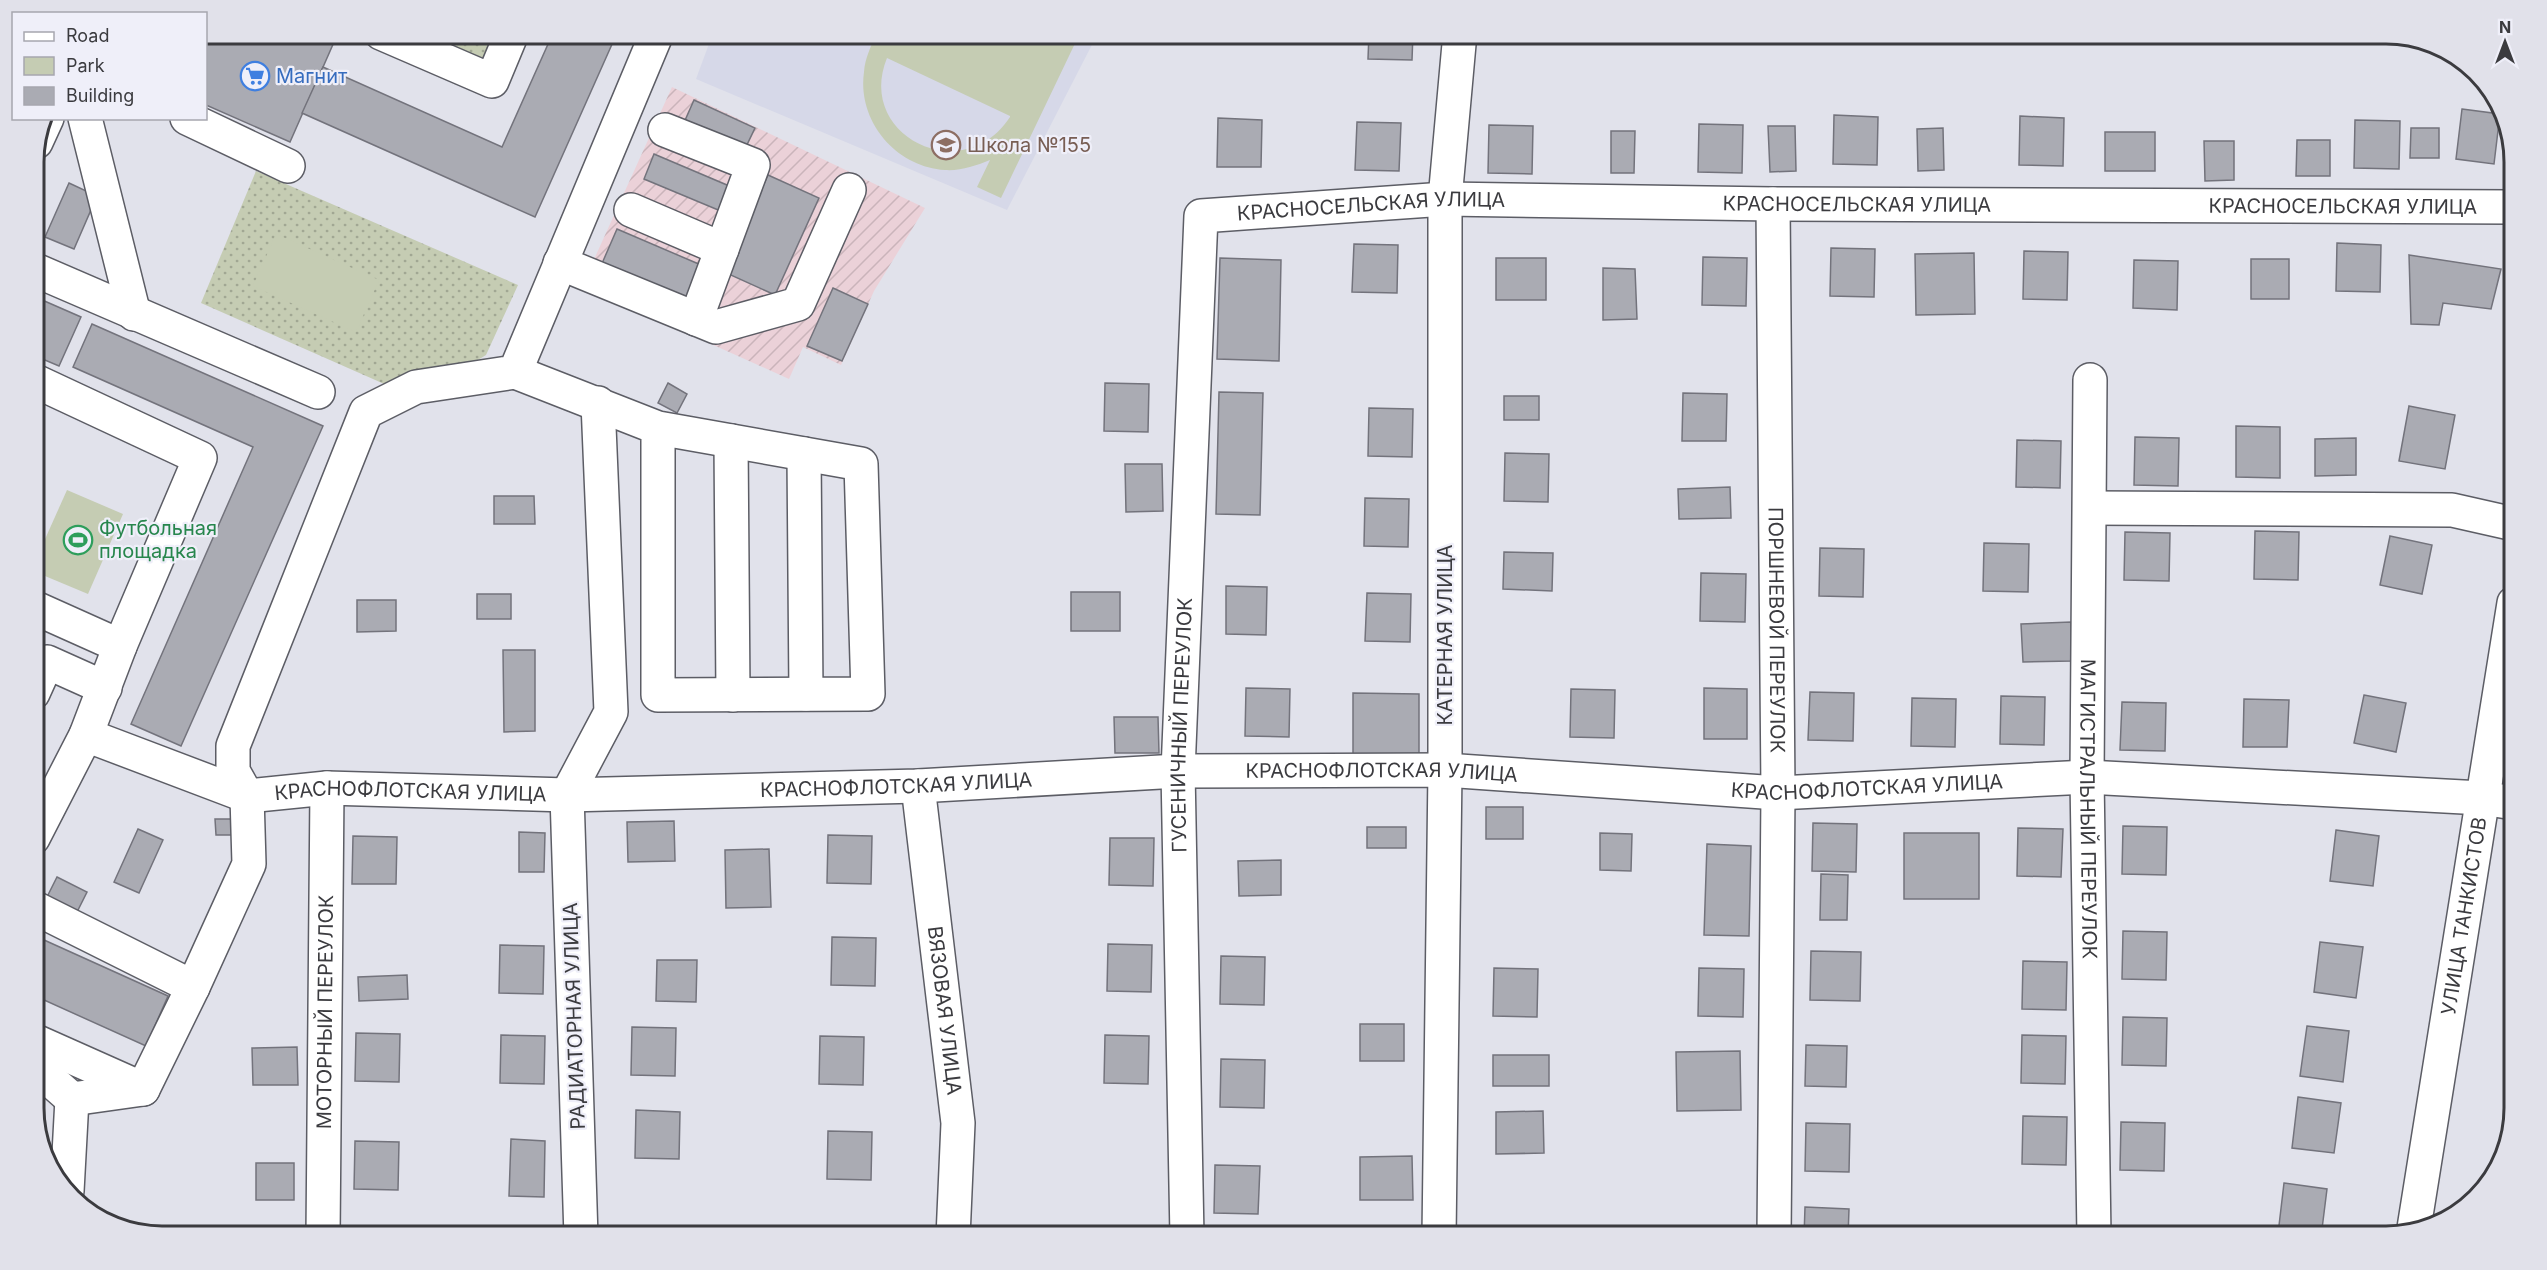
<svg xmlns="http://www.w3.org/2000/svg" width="2547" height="1270" viewBox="0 0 2547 1270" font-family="Inter,sans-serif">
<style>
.industrial{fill:url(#industrial-furrows)}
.built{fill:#d6d8e8}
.green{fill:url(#green-dots)}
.pitch{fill:#c5ccb3;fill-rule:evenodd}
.building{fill:#aaabb3;stroke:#73737c;stroke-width:1.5}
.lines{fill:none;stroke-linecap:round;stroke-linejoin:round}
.minor-casing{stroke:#5c5d65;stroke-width:36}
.minor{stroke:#fff;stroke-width:33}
.labels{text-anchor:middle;stroke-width:4.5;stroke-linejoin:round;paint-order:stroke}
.shop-label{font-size:20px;fill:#366cbe;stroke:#efeff9;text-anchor:start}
.education-label{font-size:20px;fill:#785e54;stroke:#efeff9;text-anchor:start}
.street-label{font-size:20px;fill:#3b3b3f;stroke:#efeff9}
.leisure-label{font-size:20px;fill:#27864d;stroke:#efeff9;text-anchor:start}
.rim{fill:none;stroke:#3b3b3f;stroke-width:3}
</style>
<defs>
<pattern id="industrial-furrows" width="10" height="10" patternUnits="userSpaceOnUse" patternTransform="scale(1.5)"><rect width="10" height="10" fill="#ebd1d8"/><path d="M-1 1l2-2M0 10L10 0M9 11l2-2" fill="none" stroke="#cab4ba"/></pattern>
<pattern id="green-dots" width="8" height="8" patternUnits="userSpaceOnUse" patternTransform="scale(1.5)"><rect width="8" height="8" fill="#c5ccb3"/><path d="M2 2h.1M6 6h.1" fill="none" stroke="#a1a793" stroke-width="1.8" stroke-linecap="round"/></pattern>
</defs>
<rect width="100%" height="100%" fill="#e1e2eb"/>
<!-- industrial -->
<polygon class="industrial" points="672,87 925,208 874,291 841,365 803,347 789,379 582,286"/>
<!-- built -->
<polygon class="built" points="713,33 1098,33 1007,210 696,79"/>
<!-- green -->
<g class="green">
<polygon points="411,33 500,33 485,67"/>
<polygon points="256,171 518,285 486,355 416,398 201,303"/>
</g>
<!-- pitch -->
<g class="pitch">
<path d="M877 33H1080L1001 198 977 187 990 160C975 166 961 171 945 170 896 167 857 121 864 72 865 58 871 46 877 33ZM887 58 1010 116V117C963 189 855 136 887 58Z"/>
<polygon points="276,234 379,280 356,332 253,286"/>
<polygon points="67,490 123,514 88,594 33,571 33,566"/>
</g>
<!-- building -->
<g class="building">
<polygon points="206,33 338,33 290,142 206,105"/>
<polygon points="553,33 617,33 535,217 302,113 323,67 502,147"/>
<polygon points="1369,33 1413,33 1412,60 1368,59"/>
<polygon points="694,100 755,128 743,153 683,125"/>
<polygon points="2462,109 2500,114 2494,164 2456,159"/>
<polygon points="1834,115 1878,117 1877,165 1833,164"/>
<polygon points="2020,116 2064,118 2063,166 2019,165"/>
<polygon points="1218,118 1262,120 1261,167 1217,167"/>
<polygon points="2355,120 2400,121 2399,169 2354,168"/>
<polygon points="1357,122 1401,123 1399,171 1355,170"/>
<polygon points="1699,124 1743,125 1742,173 1698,172"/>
<polygon points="1489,125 1533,126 1532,174 1488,173"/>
<polygon points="1768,126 1795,126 1796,171 1770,172"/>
<polygon points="1943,128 1944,170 1918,171 1917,129"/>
<polygon points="2411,128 2439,128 2439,158 2410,158"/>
<polygon points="1611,131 1635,131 1634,173 1611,173"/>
<rect x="2105" y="132" width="50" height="39"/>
<polygon points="2297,140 2330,140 2330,176 2296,176"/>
<polygon points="2204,141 2234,141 2234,180 2205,181"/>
<polygon points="654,154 734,188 723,212 644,179"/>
<polygon points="768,175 819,198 775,295 724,272"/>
<polygon points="69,183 97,196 74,249 45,237"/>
<polygon points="617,229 701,265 684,304 600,268"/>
<polygon points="2337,243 2381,245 2380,292 2336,291"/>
<polygon points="1354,244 1398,245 1397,293 1352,292"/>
<polygon points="1831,248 1875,249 1874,297 1830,296"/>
<polygon points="2024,251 2068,252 2067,300 2023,299"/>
<polygon points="1974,253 1975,314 1916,315 1915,254"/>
<polygon points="2409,255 2501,269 2491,309 2443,303 2439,325 2411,324"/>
<polygon points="1703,257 1747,258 1746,306 1702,305"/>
<polygon points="1220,258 1281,260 1279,361 1217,359"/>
<rect x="1496" y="258" width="50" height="42"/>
<rect x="2251" y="259" width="38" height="40"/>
<polygon points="2134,260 2178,261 2177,310 2133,308"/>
<polygon points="1603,268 1635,269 1637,319 1603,320"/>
<polygon points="833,288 868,304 842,361 807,346"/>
<polygon points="33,296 81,317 59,366 33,355"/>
<polygon points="92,324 323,426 181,746 131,724 253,447 73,367"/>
<polygon points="668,383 687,394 677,413 658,403"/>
<polygon points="1105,383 1149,384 1148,432 1104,431"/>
<polygon points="1219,392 1263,393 1260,515 1216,514"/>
<polygon points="1683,393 1727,394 1726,441 1682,441"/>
<rect x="1504" y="396" width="35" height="24"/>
<polygon points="2409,406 2455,415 2445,469 2399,461"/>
<polygon points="1369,408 1413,409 1412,457 1368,456"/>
<polygon points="2236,426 2280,427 2280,478 2236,477"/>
<polygon points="2135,437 2179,438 2178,486 2134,485"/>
<polygon points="2356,438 2356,475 2315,476 2315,439"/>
<polygon points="2017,440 2061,441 2060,488 2016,487"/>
<polygon points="1505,453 1549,454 1548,502 1504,501"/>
<polygon points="1125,464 1162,464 1163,511 1126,512"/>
<polygon points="1730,487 1731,518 1679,519 1678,489"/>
<polygon points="494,496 534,496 535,524 494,524"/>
<polygon points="1365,498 1409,499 1408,547 1364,546"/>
<polygon points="2255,531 2299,532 2298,580 2254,579"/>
<polygon points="2125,532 2170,533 2169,581 2124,580"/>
<polygon points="2390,536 2432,545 2422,594 2380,585"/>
<polygon points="1984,543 2029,544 2028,592 1983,591"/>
<polygon points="1820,548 1864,549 1863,597 1819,596"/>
<polygon points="1504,552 1553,553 1552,591 1503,589"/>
<polygon points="1701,573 1746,574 1745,622 1700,621"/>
<polygon points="1226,586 1267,587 1266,635 1226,634"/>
<rect x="1071" y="592" width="49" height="39"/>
<polygon points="1367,593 1411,594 1410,642 1365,641"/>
<rect x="477" y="594" width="34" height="25"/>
<polygon points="357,600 396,600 396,631 357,632"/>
<polygon points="2071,622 2072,661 2023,662 2021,624"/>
<polygon points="503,650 535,650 535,731 504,732"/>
<polygon points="1246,688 1290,689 1289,737 1245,736"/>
<polygon points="1704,688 1747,689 1747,739 1704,739"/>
<polygon points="1571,689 1615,690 1614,738 1570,737"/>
<polygon points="1810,692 1854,693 1853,741 1808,740"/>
<polygon points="1353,693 1419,694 1419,755 1353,755"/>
<polygon points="2364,695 2406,703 2396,752 2354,743"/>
<polygon points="2001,696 2045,697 2044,745 2000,744"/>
<polygon points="1912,698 1956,699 1955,747 1911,746"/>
<polygon points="2244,699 2289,700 2287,747 2243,747"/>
<polygon points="2122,702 2166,703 2165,751 2120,750"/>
<polygon points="1114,717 1158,717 1159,753 1115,753"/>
<rect x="1486" y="807" width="37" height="32"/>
<polygon points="215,819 239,819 240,835 216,835"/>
<polygon points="674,821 675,861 628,862 627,822"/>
<polygon points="1813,823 1857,824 1856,872 1812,871"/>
<polygon points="2123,826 2167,827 2166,875 2122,874"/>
<rect x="1367" y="827" width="39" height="21"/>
<polygon points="2018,828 2063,829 2061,877 2017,876"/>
<polygon points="138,829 163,840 139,893 114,882"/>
<polygon points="2336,830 2379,836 2373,886 2330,881"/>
<polygon points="519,832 545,833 544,872 519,872"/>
<polygon points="1600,833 1632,834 1631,871 1600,870"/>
<rect x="1904" y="833" width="75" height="66"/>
<polygon points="828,835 872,836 871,884 827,883"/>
<polygon points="353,836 397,837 396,884 352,884"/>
<polygon points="1110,838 1154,838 1153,886 1109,885"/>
<polygon points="1707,844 1751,846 1749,936 1704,935"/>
<polygon points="769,849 771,907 726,908 725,850"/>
<polygon points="1281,860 1281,895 1239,896 1238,861"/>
<polygon points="1821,874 1848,875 1847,920 1820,920"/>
<polygon points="57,877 87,892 75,916 45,901"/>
<polygon points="2123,931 2167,932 2166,980 2122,979"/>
<polygon points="33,935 168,996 146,1046 33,995"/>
<polygon points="832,937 876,938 875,986 831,985"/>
<polygon points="2320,942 2363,947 2356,998 2314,992"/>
<polygon points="1108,944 1152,945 1151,992 1107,991"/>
<polygon points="500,945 544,946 543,994 499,993"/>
<polygon points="1811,951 1861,952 1860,1001 1810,1000"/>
<polygon points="1221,956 1265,957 1264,1005 1220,1004"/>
<polygon points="657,960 697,960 696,1002 656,1001"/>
<polygon points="2023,961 2067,962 2066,1010 2022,1009"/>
<polygon points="1494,968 1538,969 1537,1017 1493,1016"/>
<polygon points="1699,968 1744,969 1743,1017 1698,1016"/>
<polygon points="407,975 408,999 359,1001 358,977"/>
<polygon points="2123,1017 2167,1018 2166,1066 2122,1065"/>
<rect x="1360" y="1024" width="44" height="37"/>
<polygon points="2307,1026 2349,1031 2343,1082 2300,1076"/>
<polygon points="632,1027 676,1028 675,1076 631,1075"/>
<polygon points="356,1033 400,1034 399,1082 355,1081"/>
<polygon points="501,1035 545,1036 544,1084 500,1083"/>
<polygon points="1105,1035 1149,1036 1148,1084 1104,1083"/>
<polygon points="2022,1035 2066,1036 2065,1084 2021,1083"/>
<polygon points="820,1036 864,1037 863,1085 819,1084"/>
<polygon points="1806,1045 1847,1046 1846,1087 1805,1086"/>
<polygon points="297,1047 298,1085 253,1085 252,1048"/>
<polygon points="1740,1051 1741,1110 1677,1111 1676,1052"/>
<rect x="1493" y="1055" width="56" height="31"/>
<polygon points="1221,1059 1265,1060 1264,1108 1220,1107"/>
<polygon points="2298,1097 2341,1103 2334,1153 2292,1148"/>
<polygon points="636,1110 680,1112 679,1159 635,1158"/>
<polygon points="1543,1111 1544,1153 1496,1154 1496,1112"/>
<polygon points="2023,1116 2067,1117 2066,1165 2022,1164"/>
<polygon points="2121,1122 2165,1123 2164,1171 2120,1170"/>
<polygon points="1806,1123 1850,1124 1849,1172 1805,1171"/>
<polygon points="828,1131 872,1132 871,1180 827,1179"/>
<polygon points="511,1139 545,1141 544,1197 509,1196"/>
<polygon points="355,1141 399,1142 398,1190 354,1189"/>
<polygon points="1412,1156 1413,1200 1360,1200 1360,1157"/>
<rect x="256" y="1163" width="38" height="37"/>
<polygon points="1215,1165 1260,1166 1258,1214 1214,1213"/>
<polygon points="2284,1183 2327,1189 2321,1237 2278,1234"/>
<polygon points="1805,1207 1849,1209 1848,1237 1804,1237"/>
</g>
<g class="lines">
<!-- minor casing -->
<g class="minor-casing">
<g id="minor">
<polyline points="381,33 492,81 512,33"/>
<polyline points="85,118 134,314"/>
<polyline points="187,118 288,166"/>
<polyline points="665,130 753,165 696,319"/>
<polyline points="36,142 47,118"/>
<path id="s1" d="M1773 204 1778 793 1774 1237"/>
<polyline points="631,210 722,249"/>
<polyline points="560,263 716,327 798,304 849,190"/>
<polyline points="33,269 318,392"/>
<polyline points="515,372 658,428 861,464 868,694 658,695 658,428"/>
<polyline points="33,380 200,458 120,646 86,735 33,838"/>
<path id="s2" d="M2090 380 2087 777 2094 1237"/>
<polyline points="731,441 733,695"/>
<polyline points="804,454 806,694"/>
<polyline points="2090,508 2452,510 2514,524"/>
<polyline points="33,607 120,646"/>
<polyline points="33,693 47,662 105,688"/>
<path id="s3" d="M86 735 247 796 327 788 567 795 918 786 1178 771 1445 770 1778 793 2087 777 2482 798 2514 803"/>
<path id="s4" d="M918 786 958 1123 953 1237"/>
<polyline points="33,907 193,987"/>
<polyline points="33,1040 143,1089"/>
<polyline points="33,1070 39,1070 72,1099"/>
<polyline points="72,1099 143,1089 193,987 249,864 247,796 233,771 233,746 366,412 416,387 515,372 657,33"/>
<polyline points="67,1191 72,1099"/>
<path id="s5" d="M2414 1228 2514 603"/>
<path id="s6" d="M323 1237 327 788"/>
<polyline points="581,1237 567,795 611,712 598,403"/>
<path id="s7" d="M1187 1237 1178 771 1201 216 1445 199 1773 204 2514 207"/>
<polyline points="1439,1237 1445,770 1445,199 1460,33"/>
</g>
</g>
<!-- minor -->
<use href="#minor" class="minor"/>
</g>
<!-- icons -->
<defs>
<g id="supermarket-ring" transform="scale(1.5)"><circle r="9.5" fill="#efeff9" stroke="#3f7fe0" stroke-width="1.5"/><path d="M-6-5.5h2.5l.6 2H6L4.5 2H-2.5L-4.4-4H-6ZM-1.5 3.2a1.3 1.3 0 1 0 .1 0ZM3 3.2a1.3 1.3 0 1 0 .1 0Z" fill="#3f7fe0"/></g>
<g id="school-ring" transform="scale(1.5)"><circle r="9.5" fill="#efeff9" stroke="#8d6e63" stroke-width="1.5"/><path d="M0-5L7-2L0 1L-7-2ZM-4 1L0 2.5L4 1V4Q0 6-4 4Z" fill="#8d6e63"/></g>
<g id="stadium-ring" transform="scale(1.5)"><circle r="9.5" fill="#efeff9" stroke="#2e9e5b" stroke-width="1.5"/><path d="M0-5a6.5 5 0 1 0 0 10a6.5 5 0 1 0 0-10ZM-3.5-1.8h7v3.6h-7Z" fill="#2e9e5b"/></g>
</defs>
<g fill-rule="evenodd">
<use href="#supermarket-ring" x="255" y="76"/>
<use href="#school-ring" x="946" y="145"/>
<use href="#stadium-ring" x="78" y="540"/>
</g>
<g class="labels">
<!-- shop labels -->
<g class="shop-label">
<text x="276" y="83">Магнит</text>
</g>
<!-- education labels -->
<g class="education-label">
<text x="967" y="152">Школа №155</text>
</g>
<!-- street labels -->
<g class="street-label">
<text dy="7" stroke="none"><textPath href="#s7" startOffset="1678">КРАСНОСЕЛЬСКАЯ УЛИЦА</textPath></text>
<text dy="7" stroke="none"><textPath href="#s7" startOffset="2164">КРАСНОСЕЛЬСКАЯ УЛИЦА</textPath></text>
<text dy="7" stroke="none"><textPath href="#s7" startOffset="1192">КРАСНОСЕЛЬСКАЯ УЛИЦА</textPath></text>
<text dy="7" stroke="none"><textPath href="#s1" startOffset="426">ПОРШНЕВОЙ ПЕРЕУЛОК</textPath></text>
<text transform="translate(1445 635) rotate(-90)" y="7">КАТЕРНАЯ УЛИЦА</text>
<text dy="7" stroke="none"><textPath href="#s7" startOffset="512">ГУСЕНИЧНЫЙ ПЕРЕУЛОК</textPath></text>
<text dy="7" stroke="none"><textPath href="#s3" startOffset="1308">КРАСНОФЛОТСКАЯ УЛИЦА</textPath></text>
<text dy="7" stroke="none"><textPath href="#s3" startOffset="822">КРАСНОФЛОТСКАЯ УЛИЦА</textPath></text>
<text dy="7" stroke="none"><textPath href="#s3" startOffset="1794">КРАСНОФЛОТСКАЯ УЛИЦА</textPath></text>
<text dy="7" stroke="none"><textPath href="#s3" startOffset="336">КРАСНОФЛОТСКАЯ УЛИЦА</textPath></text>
<text dy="7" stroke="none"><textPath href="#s2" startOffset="429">МАГИСТРАЛЬНЫЙ ПЕРЕУЛОК</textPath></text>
<text dy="7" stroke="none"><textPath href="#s5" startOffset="316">УЛИЦА ТАНКИСТОВ</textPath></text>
<text dy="7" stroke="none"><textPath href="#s4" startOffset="226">ВЯЗОВАЯ УЛИЦА</textPath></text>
<text dy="7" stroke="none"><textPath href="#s6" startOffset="225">МОТОРНЫЙ ПЕРЕУЛОК</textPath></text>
<text transform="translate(574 1016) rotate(-92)" y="7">РАДИАТОРНАЯ УЛИЦА</text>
</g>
<!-- leisure labels -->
<g class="leisure-label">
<text x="99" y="535">Футбольная<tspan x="99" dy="23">площадка</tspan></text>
</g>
</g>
<!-- crop -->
<path d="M0 0H2547V1270H0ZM162 44H2386A118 118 0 0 1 2504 162V1108A118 118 0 0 1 2386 1226H162A118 118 0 0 1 44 1108V162A118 118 0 0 1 162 44Z" fill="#e1e1ea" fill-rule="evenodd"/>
<path class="rim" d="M162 44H2386A118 118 0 0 1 2504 162V1108A118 118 0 0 1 2386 1226H162A118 118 0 0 1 44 1108V162A118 118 0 0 1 162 44Z"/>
<!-- legend -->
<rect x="12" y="12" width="195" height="108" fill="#efeff9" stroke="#a7a7af" stroke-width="1.5"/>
<rect x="24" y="32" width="30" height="9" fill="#ffffff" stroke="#a7a7af" stroke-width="1.5"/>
<text x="66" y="42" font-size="18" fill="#3b3b3f">Road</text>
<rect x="24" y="57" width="30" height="18" fill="#c5ccb3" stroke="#a7a7af" stroke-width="1.5"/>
<text x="66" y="72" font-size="18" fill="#3b3b3f">Park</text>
<rect x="24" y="87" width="30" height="18" fill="#aaabb3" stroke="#a7a7af" stroke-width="1.5"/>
<text x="66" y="102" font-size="18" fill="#3b3b3f">Building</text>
<!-- north arrow -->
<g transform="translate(2505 42)" stroke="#efeff9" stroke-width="4.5" paint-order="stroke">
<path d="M0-4.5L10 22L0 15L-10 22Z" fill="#3b3b3f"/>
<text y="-9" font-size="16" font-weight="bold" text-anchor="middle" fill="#3b3b3f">N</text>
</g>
</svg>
